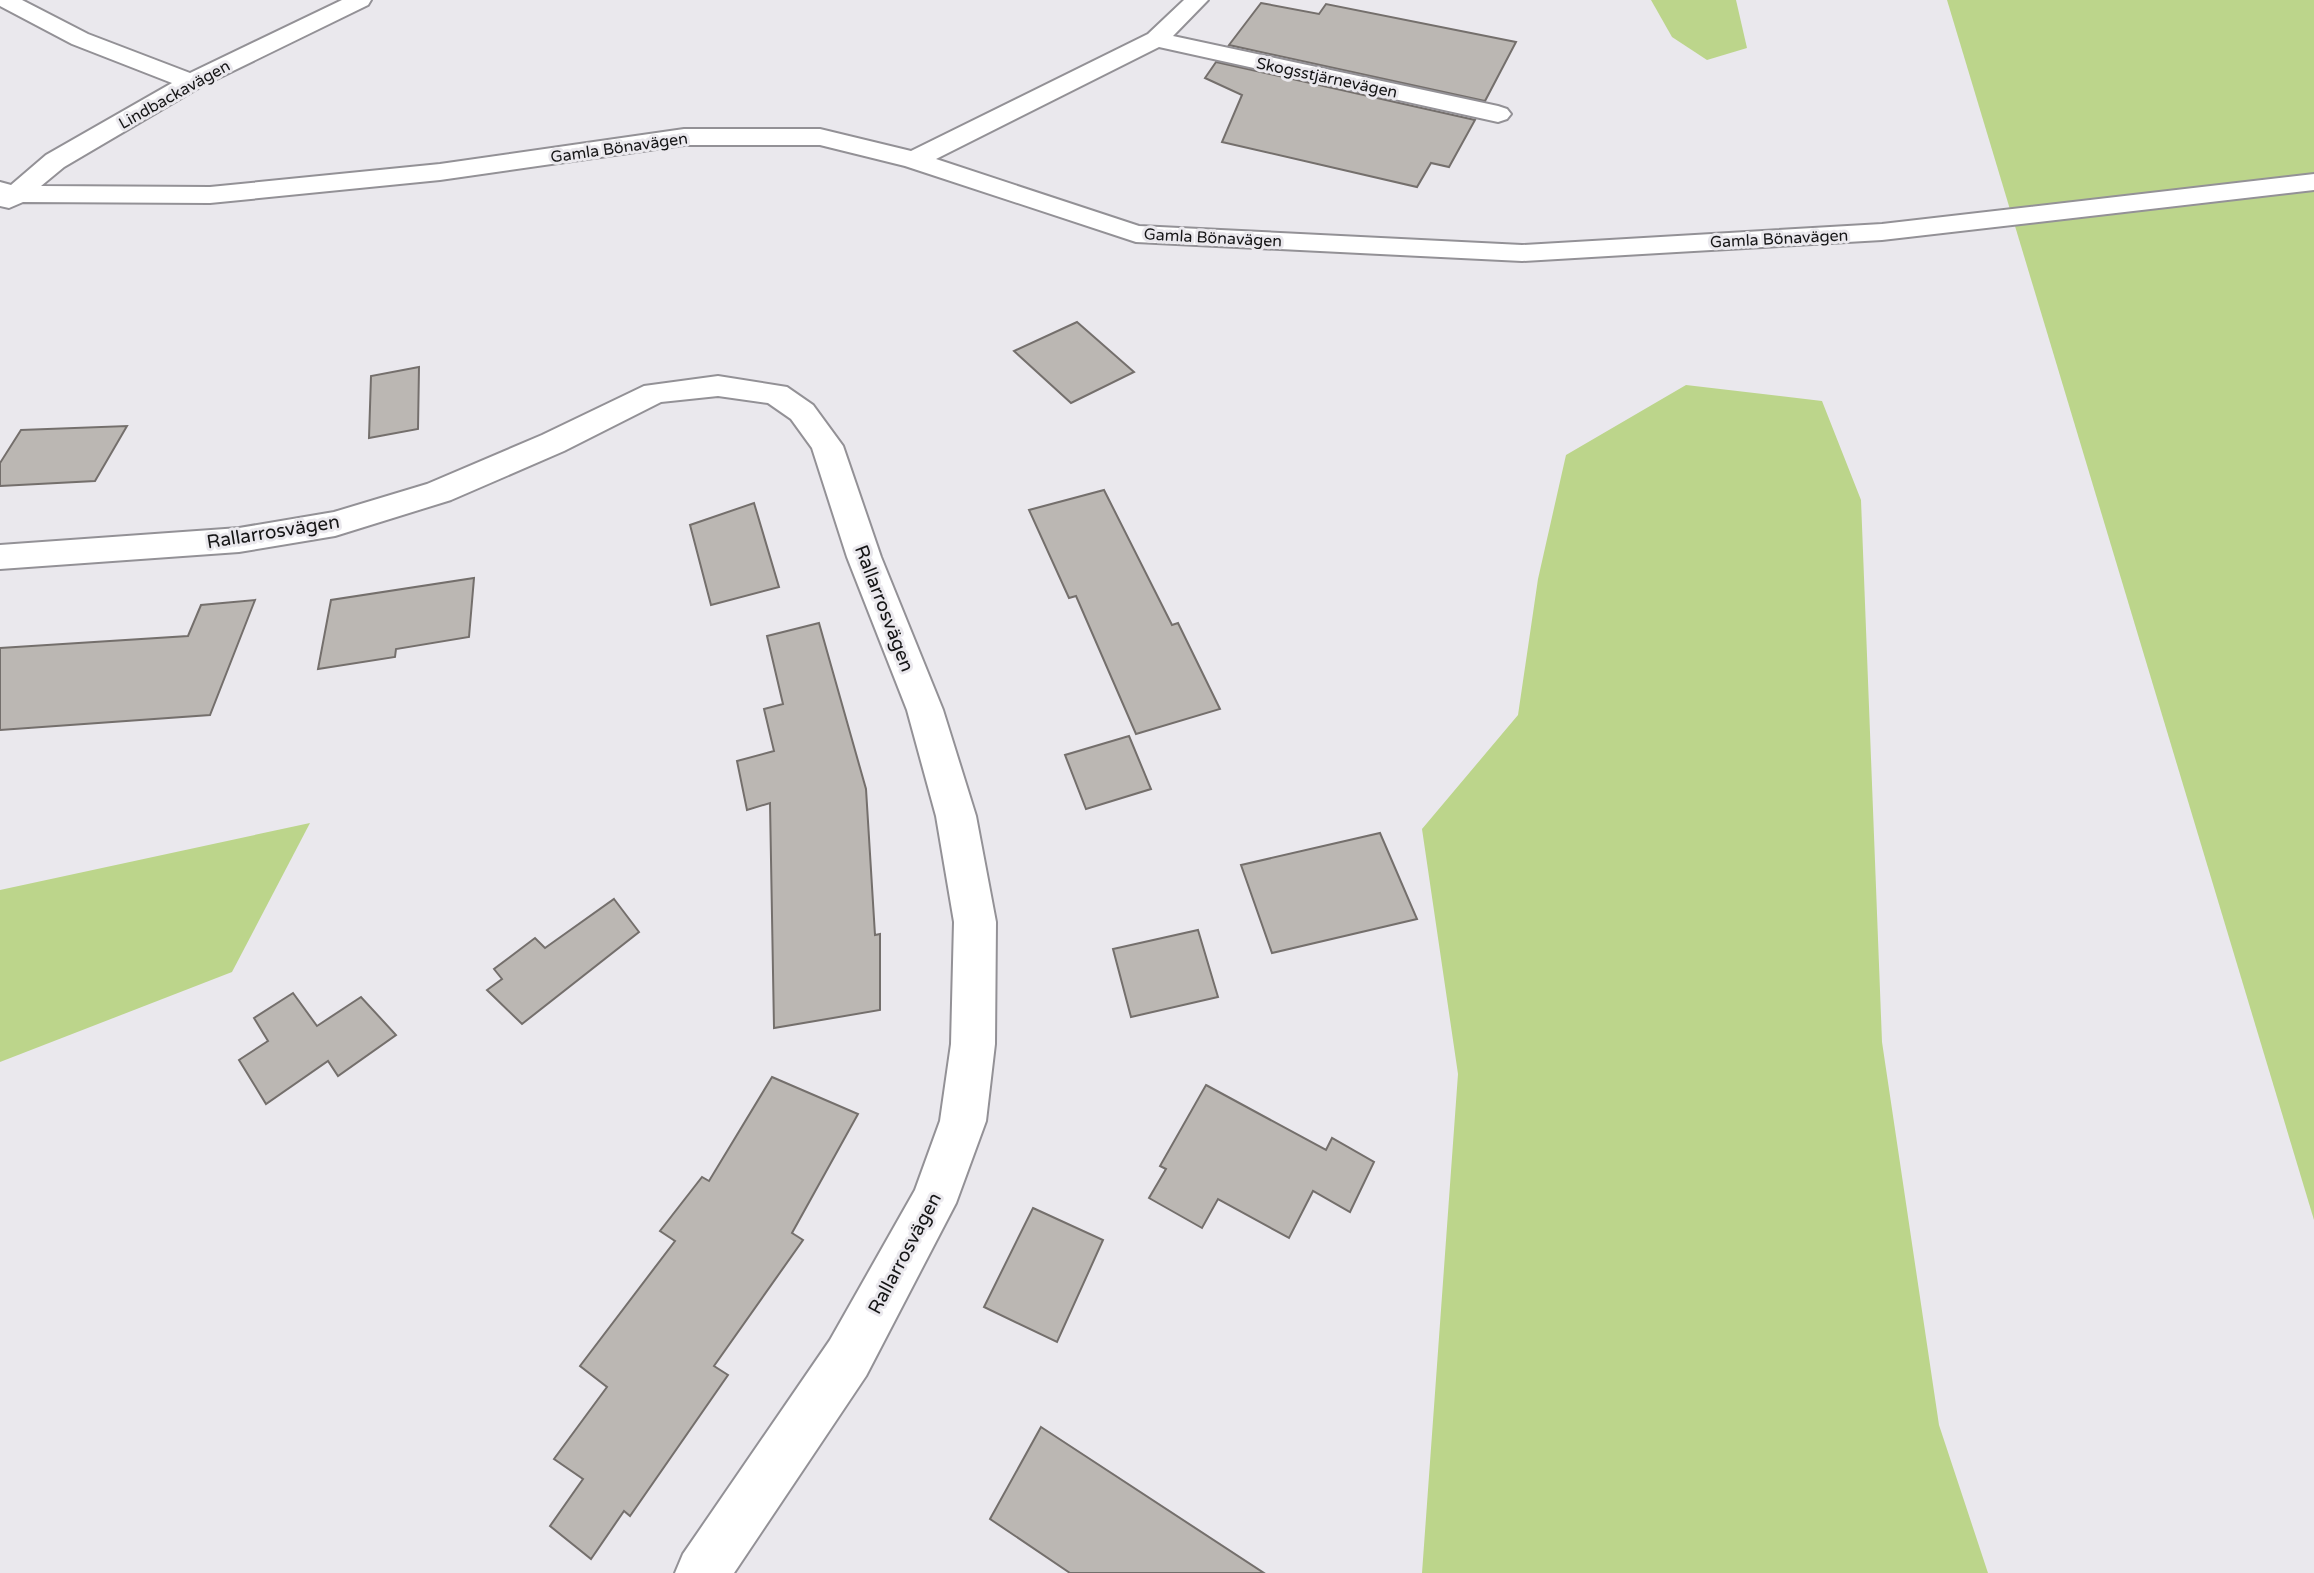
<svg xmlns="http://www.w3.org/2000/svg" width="2314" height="1573" viewBox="0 0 2314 1573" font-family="'Varela Round',sans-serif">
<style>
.green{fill:#bcd58b}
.building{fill:#bbb7b3;stroke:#746f6c;stroke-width:2}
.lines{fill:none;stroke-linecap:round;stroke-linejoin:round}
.street-casing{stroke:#939196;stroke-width:4}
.street{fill:#fff;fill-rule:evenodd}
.labels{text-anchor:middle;stroke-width:6;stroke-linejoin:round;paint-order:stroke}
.far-street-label{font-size:16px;fill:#151516;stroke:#eae8ed}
.street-label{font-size:19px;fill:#151516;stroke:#eae8ed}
</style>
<rect width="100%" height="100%" fill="#eae8ed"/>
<!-- green -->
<g class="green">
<polygon points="1651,0 1736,0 1747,48 1707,60 1672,37"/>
<polygon points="1947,0 2314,0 2314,1220"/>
<polygon points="1686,385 1822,401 1861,500 1882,1042 1939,1425 1988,1573 1422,1573 1458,1074 1422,829 1518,715 1538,579 1566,455"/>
<polygon points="310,823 232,972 0,1062 0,890"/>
</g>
<!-- building -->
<g class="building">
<polygon points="1261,3 1319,14 1326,4 1516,42 1485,101 1229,45"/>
<polygon points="1216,62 1475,120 1449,167 1431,163 1417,187 1222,142 1242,95 1205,78"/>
<polygon points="1077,322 1134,372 1071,403 1014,351"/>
<polygon points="419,367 418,429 369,438 371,376"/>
<polygon points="127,426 95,481 0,486 0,463 21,430"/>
<polygon points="1104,490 1172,625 1178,623 1220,709 1136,734 1076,596 1069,598 1029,510"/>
<polygon points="754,503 779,587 711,605 690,525"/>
<polygon points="474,578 469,637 396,649 395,657 318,669 331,600"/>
<polygon points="255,600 210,715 0,730 0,648 188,636 201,605"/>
<polygon points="819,623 866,789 875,935 880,934 880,1010 774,1028 770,803 747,810 737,761 774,751 764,709 783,704 767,636"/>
<polygon points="1129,736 1151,789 1086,809 1065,755"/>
<polygon points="1380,833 1417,919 1272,953 1241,865"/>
<polygon points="614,899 639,932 522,1024 487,990 502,979 494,969 535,938 545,948"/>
<polygon points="1198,930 1218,997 1131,1017 1113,949"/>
<polygon points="293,993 317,1026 361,997 396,1035 338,1076 328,1061 266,1104 239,1060 268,1041 254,1018"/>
<polygon points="772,1077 858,1114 792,1233 803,1240 714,1366 728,1375 630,1516 624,1511 591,1559 550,1526 583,1479 554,1459 607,1387 580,1366 675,1241 660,1231 702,1177 709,1181"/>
<polygon points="1206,1085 1326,1150 1332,1138 1374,1162 1350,1212 1313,1191 1289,1238 1218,1199 1202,1228 1149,1198 1166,1169 1160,1166"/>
<polygon points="1033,1208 1103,1240 1057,1342 984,1307"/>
<polygon points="1041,1427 1264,1573 1070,1573 990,1519"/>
</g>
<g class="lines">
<!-- street casing -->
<g class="street-casing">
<g id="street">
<polygon points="0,0 22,0 88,34 190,73 342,0 371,0 368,5 200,87 64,167 41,186 210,187 440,164 684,129 820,129 911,151 1148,34 1184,0 1208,0 1173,36 1498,106 1507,109 1511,114 1507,119 1498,122 1159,47 936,159 1139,226 1522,245 1882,224 2314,174 2314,190 1882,240 1522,261 1136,242 905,166 820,145 684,145 440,180 210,203 23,202 9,208 0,206 0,182 11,185 46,155 172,83 72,44 0,6"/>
<polygon points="718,376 787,387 813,405 843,446 881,557 943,710 976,816 996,922 995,1044 986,1121 956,1203 866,1376 734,1573 675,1573 683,1554 830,1340 915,1190 940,1121 951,1044 954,922 936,816 907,710 847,557 812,448 791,419 768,403 718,396 661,402 564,451 451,500 335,536 239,552 0,569 0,545 239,528 334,512 427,484 542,435 644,386"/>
</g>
</g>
<!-- street -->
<use href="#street" class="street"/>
</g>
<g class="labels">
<!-- far-street labels -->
<g class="far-street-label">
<text transform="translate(1327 77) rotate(12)" y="6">Skogsstjärnevägen</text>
<text transform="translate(174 94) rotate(-29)" y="6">Lindbackavägen</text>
<text transform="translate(619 147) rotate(-8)" y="6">Gamla Bönavägen</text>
<text transform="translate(1213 237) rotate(3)" y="6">Gamla Bönavägen</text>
<text transform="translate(1779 238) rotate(-3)" y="6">Gamla Bönavägen</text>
</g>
<!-- street labels -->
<g class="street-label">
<text transform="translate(273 531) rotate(-9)" y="7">Rallarrosvägen</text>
<text transform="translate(885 608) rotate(69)" y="7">Rallarrosvägen</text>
<text transform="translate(904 1253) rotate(-62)" y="7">Rallarrosvägen</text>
</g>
</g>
</svg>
